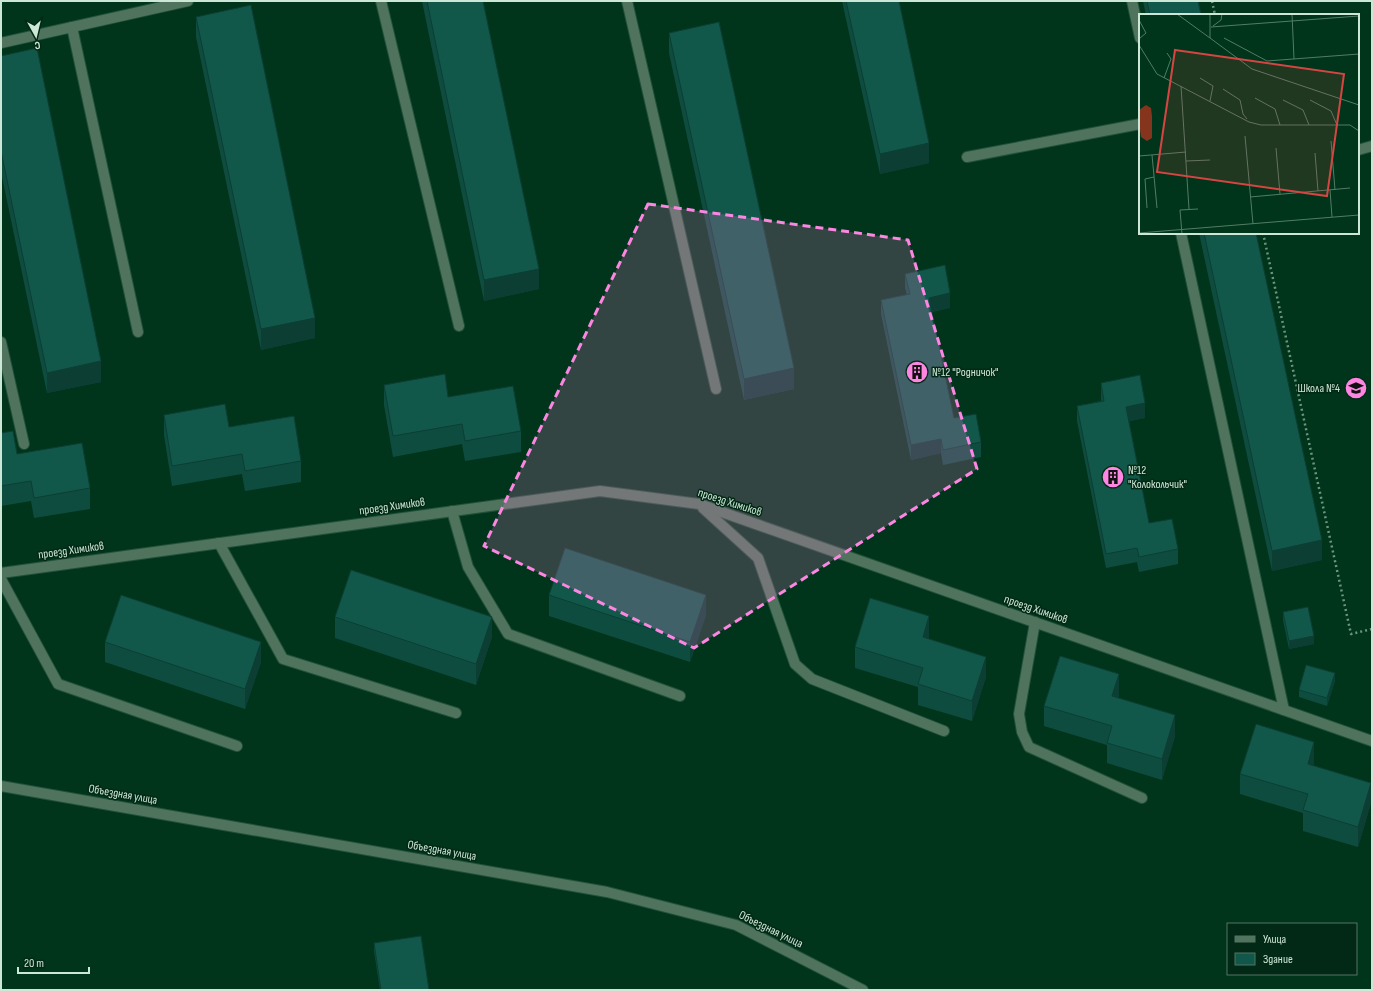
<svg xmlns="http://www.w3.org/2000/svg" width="1373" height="991" viewBox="0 0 1373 991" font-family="'Sofia Sans Condensed',sans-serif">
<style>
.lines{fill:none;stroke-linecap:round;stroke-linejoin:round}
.minor-casing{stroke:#215139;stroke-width:12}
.path{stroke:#6d947f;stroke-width:2.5;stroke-dasharray:2 3;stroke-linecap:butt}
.minor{stroke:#50735d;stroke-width:10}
.wall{fill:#0f4c40}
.shaded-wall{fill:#0c3e34}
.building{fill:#11584a;stroke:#0c3e34}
.marked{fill:#fd86e2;fill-opacity:0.2;stroke:#fd86e2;stroke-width:3;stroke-dasharray:8 5;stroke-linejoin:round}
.labels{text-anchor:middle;stroke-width:3;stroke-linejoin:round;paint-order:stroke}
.poi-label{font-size:12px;fill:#cde7d6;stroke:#022915;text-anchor:start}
.street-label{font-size:12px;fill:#cde7d6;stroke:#022915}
.inset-road{fill:none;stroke:#527c66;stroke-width:1}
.view{fill:#d54542;fill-opacity:0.15;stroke:#d54542;stroke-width:2}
.inset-edge{fill:none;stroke:#cde7d6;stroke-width:2}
</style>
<rect width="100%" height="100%" fill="#00351b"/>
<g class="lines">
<!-- minor casing -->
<g class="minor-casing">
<g id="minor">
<polyline points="381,1 459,326"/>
<polyline points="627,1 716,389"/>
<polyline points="1132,1 1140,38"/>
<polyline points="72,27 138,332"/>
<polyline points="1,43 188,1"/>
<polyline points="1358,150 1372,146"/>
<polyline points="967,157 1140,124"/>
<polyline points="1181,233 1284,710"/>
<polyline points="1,342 24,444"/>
<polyline points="703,508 758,558 795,664 812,679 944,731"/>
<polyline points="452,511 468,567 508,634 680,696"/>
<polyline points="219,543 283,659 456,713"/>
<polyline points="1,573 600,491 699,504 1372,741"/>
<polyline points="1,579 58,684 237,746"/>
<polyline points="1035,622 1019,714 1022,732 1029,747 1142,798"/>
<polyline points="1,786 607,892 736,925 863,990"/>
</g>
</g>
<!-- path -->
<g class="path">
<polyline points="1212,1 1215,15"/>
<polyline points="1263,233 1351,634 1372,629"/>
</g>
<!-- minor -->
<use href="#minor" class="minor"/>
</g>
<!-- wall -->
<g class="wall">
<polygon points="422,1 483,1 539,289 484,301"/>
<polygon points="842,1 899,1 929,163 880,174"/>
<polygon points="1143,1 1198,1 1201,15 1146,15"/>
<polygon points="196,17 315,338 261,350 196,37"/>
<polygon points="669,33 794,389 744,400 669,53"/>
<polygon points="1,56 101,382 47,393 1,172"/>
<polygon points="1199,233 1256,233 1322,560 1272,571"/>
<polygon points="905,274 950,308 932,312 954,418 981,442 981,457 943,465 941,453 911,460 881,314 881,300 907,295 905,288"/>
<polygon points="1101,383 1145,418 1129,421 1149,523 1178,549 1178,564 1139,572 1137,562 1106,568 1077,421 1077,406 1101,401"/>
<polygon points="384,385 448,397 521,431 521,452 465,461 462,444 393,457 384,405"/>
<polygon points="164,415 229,427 301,461 301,482 245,491 242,474 172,486 164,435"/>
<polygon points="1,433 17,454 90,488 90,509 34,518 31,501 1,506"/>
<polygon points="549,595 706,615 690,662 549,616"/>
<polygon points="1283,612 1314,644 1289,649 1283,620"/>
<polygon points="335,617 492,637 476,685 335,638"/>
<polygon points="929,636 928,639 986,677 972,721 918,705 918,687 855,668 855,647"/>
<polygon points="105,642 261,662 245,709 105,662"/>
<polygon points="1335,681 1327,706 1299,697 1299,690"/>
<polygon points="1119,694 1118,698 1175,736 1162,780 1107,763 1107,745 1044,726 1044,706"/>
<polygon points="1314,762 1313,765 1371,803 1358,847 1303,831 1303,813 1240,794 1240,774"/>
<polygon points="374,943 429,990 380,990 374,951"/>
</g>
<!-- shaded-wall -->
<g class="shaded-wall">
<polygon points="929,143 929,163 880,174 880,154"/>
<polygon points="539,269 539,289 484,301 484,280"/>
<polygon points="950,293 950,308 929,312 929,298"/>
<polygon points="315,318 315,338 261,350 261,329"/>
<polygon points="101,361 101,382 47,393 47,373"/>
<polygon points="794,368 794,389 744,400 744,379"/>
<polygon points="1145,403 1145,418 1126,422 1126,407"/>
<polygon points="941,439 941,453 911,460 911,445"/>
<polygon points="1322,540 1322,560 1272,571 1272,551"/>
<polygon points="706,595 706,615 690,662 690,642"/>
<polygon points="929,616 929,636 923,658 923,637"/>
<polygon points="492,617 492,637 476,685 476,664"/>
<polygon points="1314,636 1314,644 1289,649 1289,641"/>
<polygon points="261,642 261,662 245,709 245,689"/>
<polygon points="986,657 986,677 972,721 972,701"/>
<polygon points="1335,673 1335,681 1327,706 1327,698"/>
<polygon points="1119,674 1119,694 1112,717 1112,696"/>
<polygon points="1175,715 1175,736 1162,780 1162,759"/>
<polygon points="1314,742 1314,762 1308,784 1308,764"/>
<polygon points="1371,783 1371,803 1358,847 1358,827"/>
</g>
<!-- building -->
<g class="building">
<polygon points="427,1 483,1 539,269 484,280"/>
<polygon points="846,1 899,1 929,143 880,154"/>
<polygon points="1147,1 1198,1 1201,15 1150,15"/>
<polygon points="251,5 315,318 261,329 196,17"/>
<polygon points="719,22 794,368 744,379 669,33"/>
<polygon points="37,48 101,361 47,373 1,151 1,56"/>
<polygon points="1204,233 1256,233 1322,540 1272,551"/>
<polygon points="945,265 950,293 929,298 954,418 976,414 981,442 943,450 941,439 911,445 881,300 910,294 905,274"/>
<polygon points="445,374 448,397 513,386 521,431 465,441 462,424 393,436 384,385"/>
<polygon points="1140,375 1145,403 1126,407 1149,523 1172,519 1178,549 1139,557 1137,548 1106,554 1077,406 1104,401 1101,383"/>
<polygon points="225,404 229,427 294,416 301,461 245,471 242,454 172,466 164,415"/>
<polygon points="13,431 17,454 82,443 90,488 34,498 31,481 1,486 1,433"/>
<polygon points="565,548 706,595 690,642 549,595"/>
<polygon points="351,570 492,617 476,664 335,617"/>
<polygon points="121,595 261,642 245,689 105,642"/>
<polygon points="870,598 929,616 923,637 986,657 972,701 918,684 923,668 855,647"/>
<polygon points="1308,607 1314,636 1289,641 1283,612"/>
<polygon points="1060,656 1119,674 1112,696 1175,715 1162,759 1107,743 1112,726 1044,706"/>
<polygon points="1306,665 1335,673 1327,698 1299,690"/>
<polygon points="1256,724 1314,742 1308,764 1371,783 1358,827 1303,810 1308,794 1240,774"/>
<polygon points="421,936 429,990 381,990 374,943"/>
</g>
<!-- marked area -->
<path class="marked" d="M648 204 908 240 977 469 694 648 484 546Z"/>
<!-- icons -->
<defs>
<g id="building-disc" transform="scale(1.15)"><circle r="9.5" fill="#fd86e2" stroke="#022915"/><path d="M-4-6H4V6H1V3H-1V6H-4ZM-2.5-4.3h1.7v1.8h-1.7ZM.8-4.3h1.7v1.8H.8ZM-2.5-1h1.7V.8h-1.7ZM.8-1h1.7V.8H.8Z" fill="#111"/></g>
<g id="school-disc" transform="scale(1.15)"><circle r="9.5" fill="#fd86e2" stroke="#022915"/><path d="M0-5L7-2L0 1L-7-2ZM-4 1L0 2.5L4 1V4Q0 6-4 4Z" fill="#111"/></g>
</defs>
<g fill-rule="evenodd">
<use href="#building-disc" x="917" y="372"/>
<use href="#school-disc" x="1356" y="388"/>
<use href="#building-disc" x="1113" y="477"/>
</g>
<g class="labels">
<!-- poi labels -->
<g class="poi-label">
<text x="932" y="376">№12 "Родничок"</text>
<text x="1340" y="392" text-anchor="end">Школа №4</text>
<text x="1128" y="474">№12<tspan x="1128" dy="14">"Колокольчик"</tspan></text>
</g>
<!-- street labels -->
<g class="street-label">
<text transform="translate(730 502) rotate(18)" y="4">проезд Химиков</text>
<text transform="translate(392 506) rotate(-8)" y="4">проезд Химиков</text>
<text transform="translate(71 550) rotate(-8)" y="4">проезд Химиков</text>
<text transform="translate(1036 609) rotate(19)" y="4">проезд Химиков</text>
<text transform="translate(123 794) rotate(10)" y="4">Объездная улица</text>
<text transform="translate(442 850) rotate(10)" y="4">Объездная улица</text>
<text transform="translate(771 929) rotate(26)" y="4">Объездная улица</text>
</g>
</g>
<!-- overview -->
<g transform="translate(1139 14)">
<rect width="220" height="220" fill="#00351b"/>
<path d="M7 91 12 94 13 102V124L8 127 2 123 0 108V96Z" fill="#85341d"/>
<path class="inset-road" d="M38 0 71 24V0M153 0 155 45M0 6 7 19 0 25M74 12 82 6 83 0M72 13 220 2M71 24 113 55 220 91M85 24 128 47 220 40M0 31 18 60 110 108 122 111H211L220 117M0 57V80M25 64 32 45 28 39M61 64 74 72 71 87M42 72 50 195M84 75 101 86 104 100 108 105M116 84 136 95 141 111M144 86 164 96 170 111M171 86 192 97 198 111M106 122 114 210M192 127 196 176M137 134 141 180M176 139 179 177M13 141 18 194M0 142 47 138M47 147 71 146M191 176 193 203M111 183 211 174M8 194 6 165 15 163M0 219 220 201M43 220 41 196 59 195"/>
<path class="view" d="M36 36 205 60 188 182 18 158Z"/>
<rect width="220" height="220" class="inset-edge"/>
</g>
<!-- border -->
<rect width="1373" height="991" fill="none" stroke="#cde7d6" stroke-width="4"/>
<!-- legend -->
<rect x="1227" y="923" width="130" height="52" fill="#022915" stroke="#537562"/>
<rect x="1235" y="936" width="20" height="6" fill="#50735d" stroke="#537562"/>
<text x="1263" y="943" font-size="12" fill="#cde7d6">Улица</text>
<rect x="1235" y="953" width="20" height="12" fill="#11584a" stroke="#537562"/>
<text x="1263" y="963" font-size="12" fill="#cde7d6">Здание</text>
<!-- north arrow -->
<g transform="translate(36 36) rotate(172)" stroke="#022915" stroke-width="3" paint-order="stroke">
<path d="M0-3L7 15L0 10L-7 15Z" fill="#cde7d6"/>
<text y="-6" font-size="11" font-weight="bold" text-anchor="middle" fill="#cde7d6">С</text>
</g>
<!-- scale -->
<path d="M18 967v6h71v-6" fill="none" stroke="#cde7d6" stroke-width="2"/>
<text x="24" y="967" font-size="12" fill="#cde7d6" stroke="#022915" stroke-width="3" paint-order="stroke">20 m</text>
</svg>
